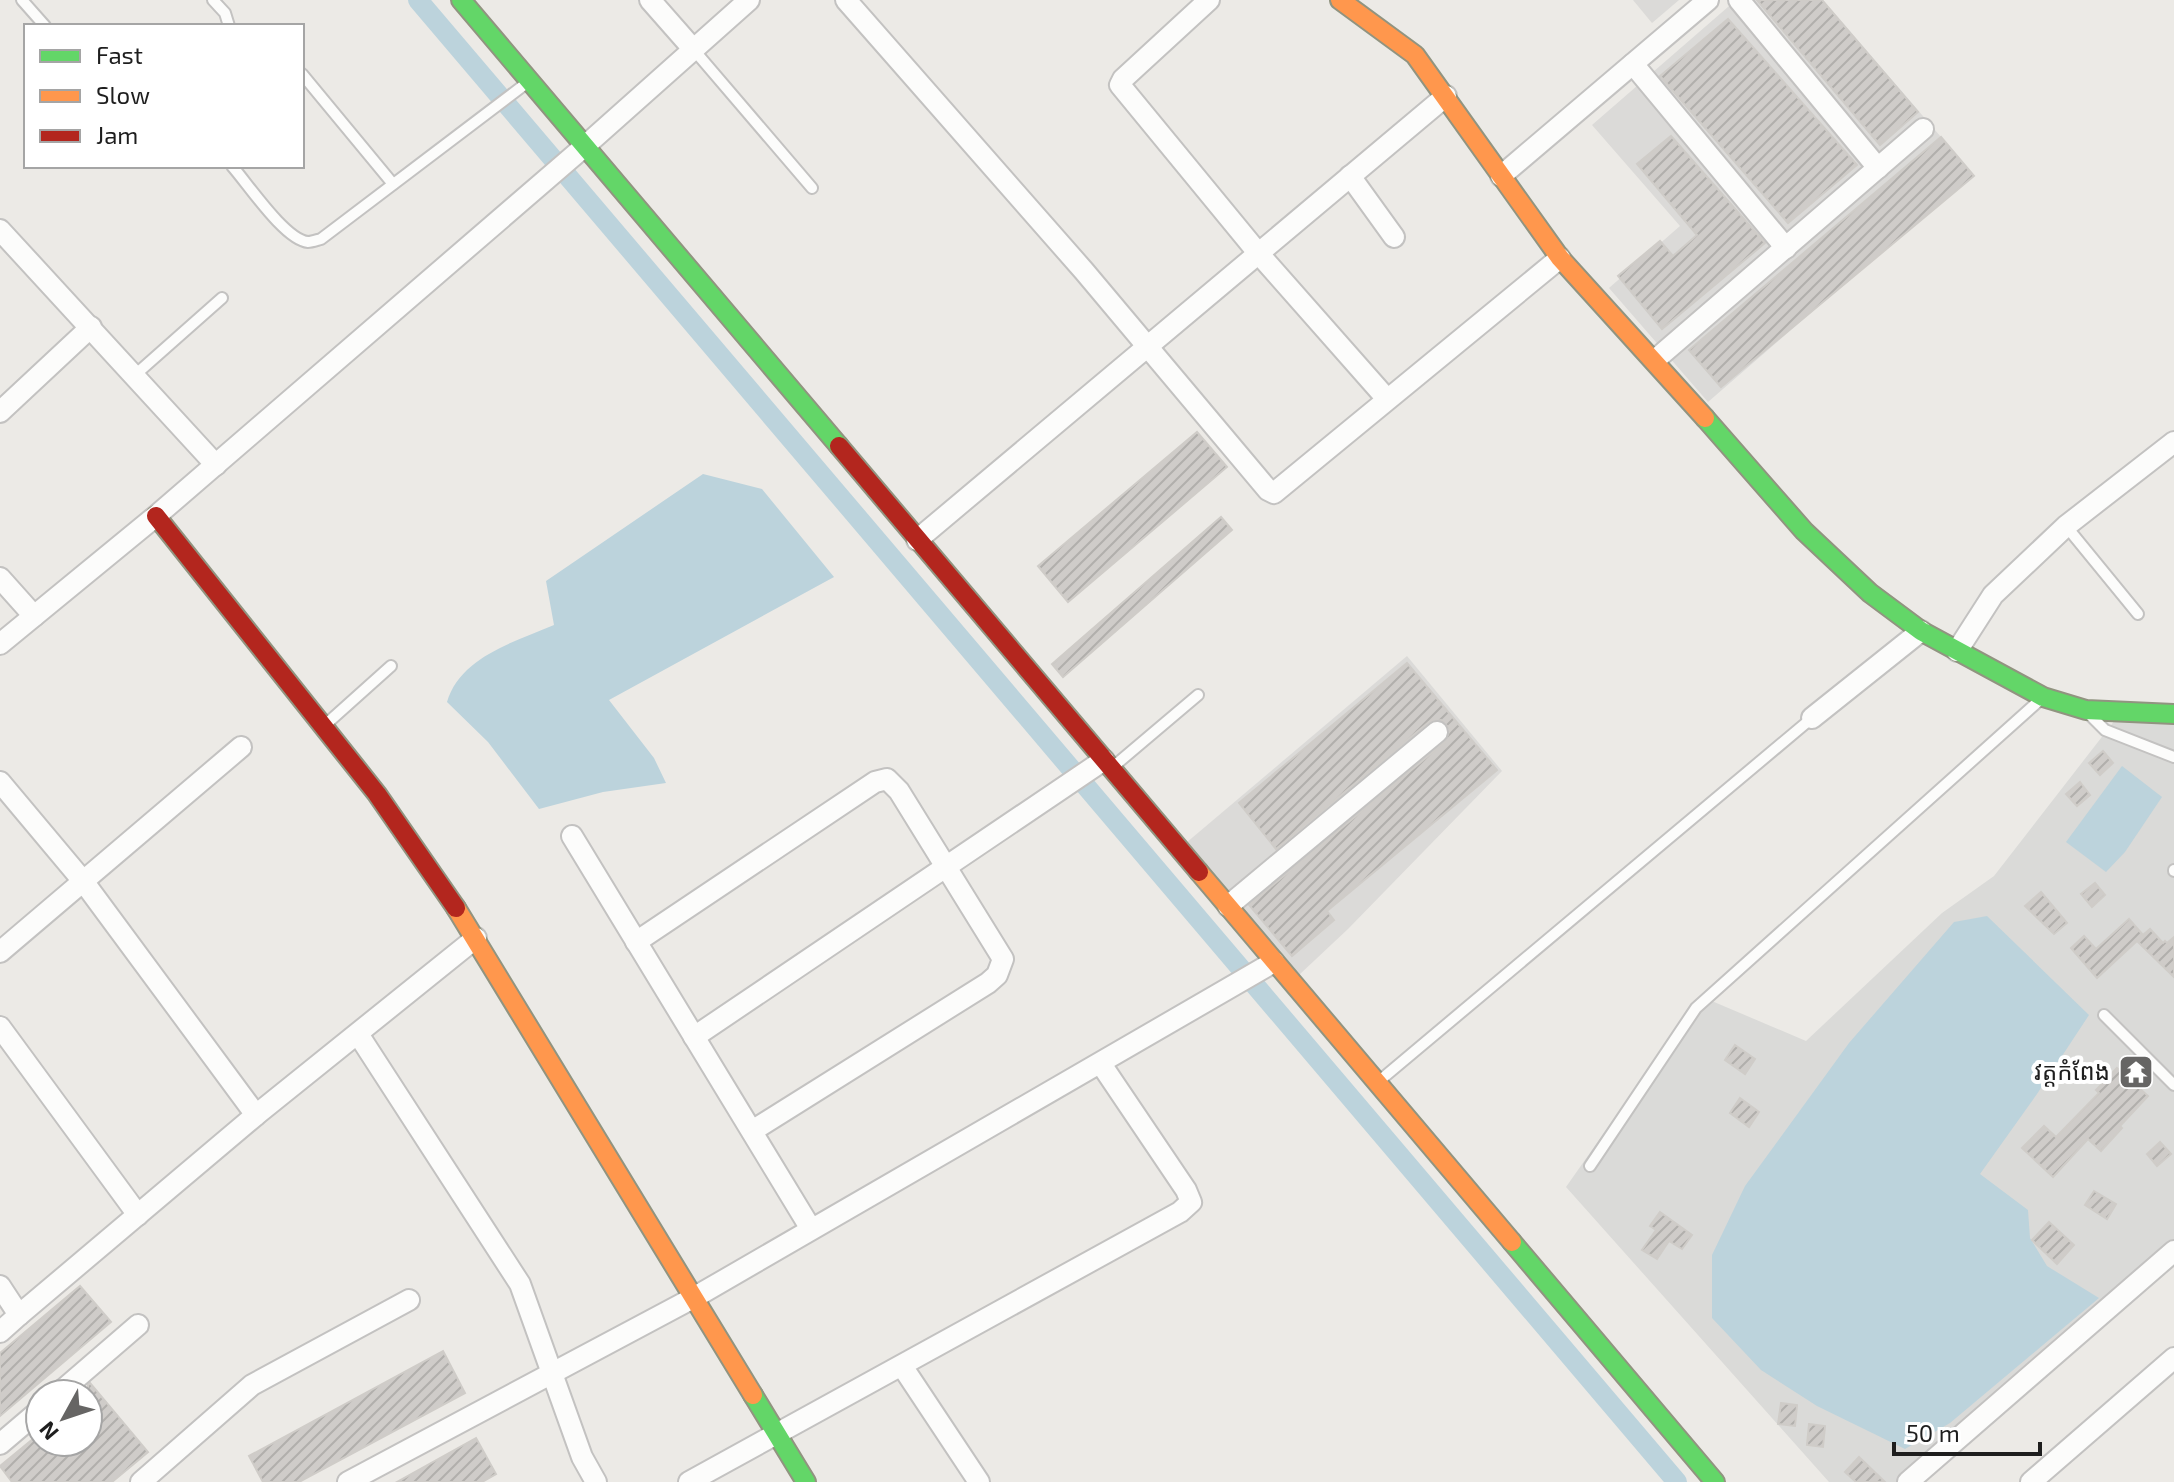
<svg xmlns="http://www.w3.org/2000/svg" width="2174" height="1482" viewBox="0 0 2174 1482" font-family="'Exo 2','Noto Sans Khmer',sans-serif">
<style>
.residential{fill:#dbdad8}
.religious{fill:#dadad8}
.water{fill:#bcd3dc}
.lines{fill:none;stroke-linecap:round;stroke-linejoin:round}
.canal{stroke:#bcd3dc;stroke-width:20}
.building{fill:url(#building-hatch);stroke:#cfccc8;stroke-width:2}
.lane-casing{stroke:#c3c2c1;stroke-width:14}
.street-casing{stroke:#c3c2c1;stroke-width:24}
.fast-casing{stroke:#919480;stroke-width:22}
.slow-casing{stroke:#919480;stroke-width:22}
.jam-casing{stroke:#919480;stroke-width:22}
.lane{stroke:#fcfcfb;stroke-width:10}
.street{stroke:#fcfcfb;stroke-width:20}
.fast{stroke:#63d668;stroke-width:18}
.slow{stroke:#ff974d;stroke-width:18}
.jam{stroke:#b3261e;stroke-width:18}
.labels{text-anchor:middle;stroke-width:8;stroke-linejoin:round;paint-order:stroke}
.poi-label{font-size:24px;fill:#1e1e1e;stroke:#fff;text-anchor:end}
</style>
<defs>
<pattern id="building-hatch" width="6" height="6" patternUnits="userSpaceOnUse" patternTransform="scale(2)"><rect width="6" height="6" fill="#cfccc9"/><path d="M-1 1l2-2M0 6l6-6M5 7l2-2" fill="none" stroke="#b1afac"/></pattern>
</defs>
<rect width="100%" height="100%" fill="#eceae6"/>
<!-- residential -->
<g class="residential">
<polygon points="1633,0 1679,0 1652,23"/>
<polygon points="1736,0 1823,0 1972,173 1708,402 1609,288 1680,226 1592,125"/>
<polygon points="1407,656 1502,771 1348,929 1299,975 1186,843"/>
</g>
<!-- religious -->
<polygon class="religious" points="2115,720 2174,722 2174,1256 1897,1482 1829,1482 1566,1187 1700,996 1806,1041 1942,913 1994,876"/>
<!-- water -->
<g class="water">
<path d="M703 474 762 489 834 577 609 700 654 758 666 783 603 792 539 809 488 742 447 702C460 657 514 642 554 625L546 581Z"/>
<polygon points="2122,766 2162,797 2125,852 2106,872 2066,842"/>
<polygon points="1987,916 2089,1015 2037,1094 1980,1174 2028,1210 2030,1238 2047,1266 2099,1298 1950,1423 1905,1449 1817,1406 1761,1370 1712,1318 1712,1255 1745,1186 1849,1043 1954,922"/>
</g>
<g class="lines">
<!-- canal -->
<polyline class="canal" points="418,0 1677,1482"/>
</g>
<!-- building -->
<g class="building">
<polygon points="1757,0 1822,0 1918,112 1880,145"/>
<polygon points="1728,19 1857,165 1788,223 1660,76"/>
<polygon points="1671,136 1765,243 1662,329 1618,276 1660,241 1673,256 1697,235 1637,164"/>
<polygon points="1941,137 1974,176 1721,387 1689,350"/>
<polygon points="1197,432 1227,467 1068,602 1038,566"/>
<polygon points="1221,517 1232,530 1063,677 1052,664"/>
<polygon points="1407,663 1497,770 1327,911 1334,920 1292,956 1249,905 1445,742 1450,729 1441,720 1429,722 1276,849 1239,803"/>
<polygon points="2103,751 2113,763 2100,775 2089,763"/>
<polygon points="2080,782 2090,795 2077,806 2066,794"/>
<polygon points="2095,883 2105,895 2092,907 2081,894"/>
<polygon points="2041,892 2067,923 2054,934 2025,906"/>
<polygon points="2129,919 2143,935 2150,929 2163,943 2165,941 2167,943 2174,937 2174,977 2137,941 2097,978 2071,948 2084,936 2096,949"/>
<polygon points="1735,1045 1755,1059 1745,1074 1725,1060"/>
<polygon points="2117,1068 2148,1096 2120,1126 2122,1128 2101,1151 2088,1139 2053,1177 2022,1148 2044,1126 2056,1137 2099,1093 2096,1090"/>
<polygon points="1740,1098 1759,1112 1749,1127 1730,1113"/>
<polygon points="2160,1142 2171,1154 2157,1166 2147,1154"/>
<polygon points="2094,1191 2116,1204 2107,1219 2085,1205"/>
<polygon points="1660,1212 1692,1235 1682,1249 1669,1241 1657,1259 1642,1250 1656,1230 1650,1226"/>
<polygon points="2049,1222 2074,1245 2057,1264 2032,1240"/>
<polygon points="80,1286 111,1322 0,1416 0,1353"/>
<polygon points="443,1351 465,1393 299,1482 263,1482 249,1456"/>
<polygon points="90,1383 148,1452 112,1482 12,1482 0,1466 40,1433 40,1442 88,1442 88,1385"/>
<polygon points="1781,1403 1797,1405 1795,1426 1778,1424"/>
<polygon points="1809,1424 1825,1426 1823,1447 1807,1445"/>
<polygon points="476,1438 496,1474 482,1482 397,1482"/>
<polygon points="1859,1457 1885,1482 1856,1482 1845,1472"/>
</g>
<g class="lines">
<!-- lane casing -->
<g class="lane-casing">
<g id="lane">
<polyline points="22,0 45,26"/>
<polyline points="213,0 225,13 229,26"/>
<polyline points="694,50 812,188"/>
<polyline points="302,74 393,184"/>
<path d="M232 166C248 184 285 240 308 242 312 242 317 240 321 239L528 82"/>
<polyline points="135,375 222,298"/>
<polyline points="2066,526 2138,614"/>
<polyline points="2091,716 2105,730 2174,757"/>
<polyline points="324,726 391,666"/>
<polyline points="1114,766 1198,695"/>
<polyline points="2174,870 2174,871"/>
<polyline points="2104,1015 2174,1085"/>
<polyline points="1378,1082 1812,718"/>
<polyline points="1590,1166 1696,1008 2041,699"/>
</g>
</g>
<!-- street casing -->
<g class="street-casing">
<g id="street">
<polyline points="650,0 694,50"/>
<polyline points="846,0 1084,271 1268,490 1274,493 1560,258"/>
<polyline points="1209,0 1123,79 1120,85 1259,254 1387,399"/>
<polyline points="1739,0 1878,168"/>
<polyline points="1633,64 1786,248"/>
<polyline points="1350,176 1394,237"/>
<polyline points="1501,176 1708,0"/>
<polyline points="0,230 216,465"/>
<polyline points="1655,360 1923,129"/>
<polyline points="0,412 91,327"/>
<polyline points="917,540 1446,96"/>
<polyline points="0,578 34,616"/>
<polyline points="0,644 156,516 585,146 749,0"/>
<polyline points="1957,651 1993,595 2066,526 2174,442"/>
<polyline points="1812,718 1921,631"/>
<polyline points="0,782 83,881 256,1115"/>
<polyline points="572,836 811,1229"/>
<polyline points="1228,906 1437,732"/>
<polyline points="636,942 875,782 887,779 899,791 1003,959 997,975 988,983 752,1131"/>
<polyline points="0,952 241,747"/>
<polyline points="0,1027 138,1215"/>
<polyline points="358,1034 520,1284 582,1457 596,1482"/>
<polyline points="694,1037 1104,760"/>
<polyline points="0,1286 19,1315 256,1115 476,938"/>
<polyline points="0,1332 19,1315"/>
<polyline points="902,1366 979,1482"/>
<polyline points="58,1394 138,1325"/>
<polyline points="0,1444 40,1410"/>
<polyline points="141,1482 252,1385 409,1300"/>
<polyline points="348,1482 695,1297 1274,962"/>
<polyline points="689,1482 1180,1212 1191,1202 1186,1190 1101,1064"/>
<polyline points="1908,1482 2174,1251"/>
<polyline points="2031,1482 2174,1358"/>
</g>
</g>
<!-- fast casing -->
<g class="fast-casing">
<g id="fast">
<polyline points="461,0 839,446"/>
<polyline points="1705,418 1804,531 1870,593 1921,631 2043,697 2086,710 2174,714"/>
<polyline points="1512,1242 1715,1482"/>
<polyline points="753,1395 806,1482"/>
</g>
</g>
<!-- slow casing -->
<g class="slow-casing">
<g id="slow">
<polyline points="1340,0 1415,55 1560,258 1705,418"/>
<polyline points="1199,872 1512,1242"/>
<polyline points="456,908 753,1395"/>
</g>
</g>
<!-- jam casing -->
<g class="jam-casing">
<g id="jam">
<polyline points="839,446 1199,872"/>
<polyline points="156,516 377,794 456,908"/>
</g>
</g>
<!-- lane -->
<use href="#lane" class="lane"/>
<!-- street -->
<use href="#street" class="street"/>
<!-- fast -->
<use href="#fast" class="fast"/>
<!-- slow -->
<use href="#slow" class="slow"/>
<!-- jam -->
<use href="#jam" class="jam"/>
</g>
<!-- icons -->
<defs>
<g id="temple-square" transform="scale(1.8)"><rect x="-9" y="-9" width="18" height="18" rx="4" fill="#666564" stroke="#fff"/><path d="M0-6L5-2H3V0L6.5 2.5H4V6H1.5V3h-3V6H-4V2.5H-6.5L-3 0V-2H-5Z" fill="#fff"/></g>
</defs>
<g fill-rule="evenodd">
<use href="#temple-square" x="2136" y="1072"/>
</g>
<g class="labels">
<!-- poi labels -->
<g class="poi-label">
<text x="2110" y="1080">វត្តកំពែង</text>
</g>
</g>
<!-- legend -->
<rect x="24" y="24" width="280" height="144" fill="#ffffff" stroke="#a5a5a5" stroke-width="2"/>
<rect x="40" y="50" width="40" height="12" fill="#63d668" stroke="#a5a5a5" stroke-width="2"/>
<text x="96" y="64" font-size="24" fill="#1e1e1e">Fast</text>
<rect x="40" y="90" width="40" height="12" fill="#ff974d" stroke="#a5a5a5" stroke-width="2"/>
<text x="96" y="104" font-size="24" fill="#1e1e1e">Slow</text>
<rect x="40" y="130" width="40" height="12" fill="#b3261e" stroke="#a5a5a5" stroke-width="2"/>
<text x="96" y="144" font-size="24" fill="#1e1e1e">Jam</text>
<!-- north arrow -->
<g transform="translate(64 1418) rotate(230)"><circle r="38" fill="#ffffff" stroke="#a5a5a5" stroke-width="2"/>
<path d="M0-6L14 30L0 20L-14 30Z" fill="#666564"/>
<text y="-12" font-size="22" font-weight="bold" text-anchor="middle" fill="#1e1e1e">N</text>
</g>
<!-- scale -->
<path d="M1894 1442v12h146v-12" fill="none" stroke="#1e1e1e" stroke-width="4"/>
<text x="1906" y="1442" font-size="24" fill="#1e1e1e" stroke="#ffffff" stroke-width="6" paint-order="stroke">50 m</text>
</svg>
